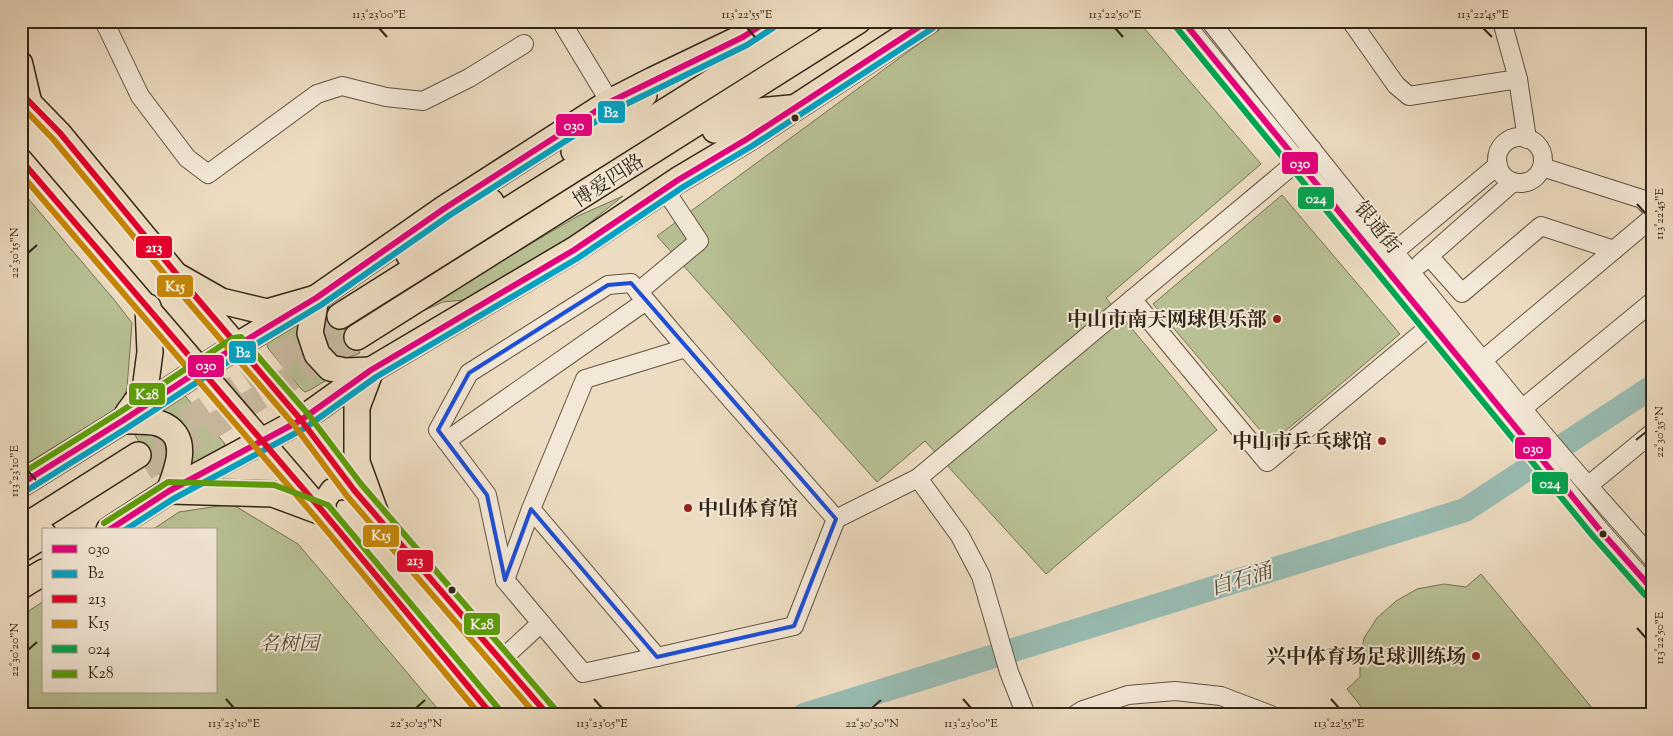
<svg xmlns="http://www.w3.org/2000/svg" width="1673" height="736" viewBox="0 0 1673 736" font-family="'Sorts Mill Goudy','Noto Serif SC',serif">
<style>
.green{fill:#b8c093;stroke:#757354}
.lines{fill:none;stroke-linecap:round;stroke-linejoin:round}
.river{stroke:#99bcb3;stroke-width:24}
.highway-tunnel{stroke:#c8b89f;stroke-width:25;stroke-dasharray:25 12;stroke-linecap:butt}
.minor-casing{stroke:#615441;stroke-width:20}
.major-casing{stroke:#322616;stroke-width:25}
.highway-casing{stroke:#322616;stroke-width:28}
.minor{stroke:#f3e8d7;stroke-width:18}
.major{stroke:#eddcc1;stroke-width:22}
.highway{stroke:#eddcc1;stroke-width:25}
.bus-1-casing{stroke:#f3e8d7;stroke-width:10}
.bus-2-casing{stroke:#f3e8d7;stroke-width:10}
.bus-3-casing{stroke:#f3e8d7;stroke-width:10}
.bus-4-casing{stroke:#f3e8d7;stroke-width:10}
.bus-5-casing{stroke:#f3e8d7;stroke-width:10}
.bus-6-casing{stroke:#f3e8d7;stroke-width:10}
.bus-1{stroke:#e5007d;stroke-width:6}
.bus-2{stroke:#02a2c5;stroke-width:6}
.bus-3{stroke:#e4002b;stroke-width:6}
.bus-4{stroke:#c68606;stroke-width:6}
.bus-5{stroke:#00a651;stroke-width:6}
.bus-6{stroke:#5c9d0a;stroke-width:6}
.marked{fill:none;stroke:#1d4ed8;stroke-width:4;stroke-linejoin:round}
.ticks{fill:none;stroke:#322616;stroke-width:2}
.bus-dot{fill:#322616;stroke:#f3e8d7;stroke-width:2}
.poi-dot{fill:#8f2418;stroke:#f3e8d7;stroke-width:2}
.labels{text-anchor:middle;stroke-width:4;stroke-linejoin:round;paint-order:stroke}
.street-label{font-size:20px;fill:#322616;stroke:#f3e8d7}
.poi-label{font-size:20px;font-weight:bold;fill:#322616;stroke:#f3e8d7;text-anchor:end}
.park-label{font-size:20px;font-style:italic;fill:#544c35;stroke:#f3e8d7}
.water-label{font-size:21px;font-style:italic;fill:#4c4c3d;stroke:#f3e8d7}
.line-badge{stroke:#f3e8d7;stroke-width:2}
.badge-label{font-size:14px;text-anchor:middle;font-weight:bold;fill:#fff}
.neatline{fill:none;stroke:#322616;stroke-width:2}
.ticks-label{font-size:12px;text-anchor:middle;fill:#322616}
</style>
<rect width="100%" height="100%" fill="#eddcc1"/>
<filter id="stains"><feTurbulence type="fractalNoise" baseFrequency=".004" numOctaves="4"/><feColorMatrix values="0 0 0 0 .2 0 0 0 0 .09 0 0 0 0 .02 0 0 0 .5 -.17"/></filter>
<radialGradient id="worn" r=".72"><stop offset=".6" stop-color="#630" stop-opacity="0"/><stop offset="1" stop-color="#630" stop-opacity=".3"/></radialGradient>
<!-- green -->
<g class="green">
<polygon points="950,21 1138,21 1261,164 1106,298 1217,430 1046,574 925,441 877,482 657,236"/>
<polygon points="21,190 116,302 132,323 127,388 119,408 21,467"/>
<polygon points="1282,195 1400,334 1271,443 1153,304"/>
<polygon points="623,196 566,242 464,300 443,302 425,310 424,309 469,280 578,216"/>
<path d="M328 305 360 353C349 359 339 357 328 351L317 321Z"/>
<polygon points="300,317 340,372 310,390 305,392 301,389 268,348 266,342"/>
<polygon points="182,392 225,444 224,446 186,470 151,415"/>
<polygon points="146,427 172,445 162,478 131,429"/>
<polygon points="232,504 298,544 443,715 21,715 21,616 44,601 44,692 216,692 216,530 152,530 179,512"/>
<polygon points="1481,574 1598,715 1368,715 1347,689 1360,677 1360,659 1364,638 1377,618 1396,601 1417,589 1444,584 1466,587"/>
</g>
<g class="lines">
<!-- river -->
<polyline class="river" points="804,715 1465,510 1652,387"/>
<!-- highway-tunnel -->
<g class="highway-tunnel">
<polyline points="155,443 340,316"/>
<polyline points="145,468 357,337"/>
</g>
<!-- minor casing -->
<g class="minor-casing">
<g id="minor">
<polyline points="104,21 140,96 187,158 208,174 317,94 342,86 386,97 423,101 469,78 524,44"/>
<polyline points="561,21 610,102"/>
<polyline points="1183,21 1522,435 1599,529 1652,589"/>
<path d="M1210 21C1317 157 1425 291 1535 424 1573 470 1613 513 1652 558"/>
<polyline points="1351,21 1396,85 1409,96 1518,79"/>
<polyline points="1502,21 1518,79 1527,139"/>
<circle cx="1520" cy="160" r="23"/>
<polyline points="1542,167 1642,199 1652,209"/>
<polyline points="1394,252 1498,165"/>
<polyline points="1429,256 1462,293 1541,226 1614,250"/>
<polyline points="1420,264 1513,182"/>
<polyline points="638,292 699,241 665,190"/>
<polyline points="1132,299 1267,462 1440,318"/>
<polyline points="1483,360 1652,218"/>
<polyline points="1523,408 1652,302"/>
<polyline points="446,441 646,301"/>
<polyline points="1589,485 1652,433"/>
<polyline points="836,519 686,348 585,379 531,509 657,657 794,626 836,519 918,478"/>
<polyline points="505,580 531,509"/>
<polyline points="657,657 583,673 505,580 487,495 438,430 469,373 608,285 631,283 686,348"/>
<polyline points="501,660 541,623"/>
<polyline points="1026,715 1009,672 981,576 960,536 918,478 1312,149"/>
<polyline points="1075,715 1083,710 1128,695 1175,691 1221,696 1271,715"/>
</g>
</g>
<!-- major casing -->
<g class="major-casing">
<g id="major">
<polyline points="21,63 30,101"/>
<polyline points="21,93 60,133 179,277 301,420 354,490 548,715"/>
<polyline points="21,160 324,513 492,715"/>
<polyline points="324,513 325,500 332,490 342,488 354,490"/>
</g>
</g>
<!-- highway casing -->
<g class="highway-casing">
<g id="highway">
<polyline points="715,130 748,112 790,108"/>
<polyline points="574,151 620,117 644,95"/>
<polyline points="409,255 441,231 491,202"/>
<polyline points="179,277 221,301 267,312 316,298 310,333 317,354 330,368 345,371 371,370 357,407 357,462 377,517"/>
<polyline points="340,316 809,21"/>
<polyline points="357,337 858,21"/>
<polyline points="128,413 145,390 150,352 148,307"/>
<path d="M122 421C133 421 148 420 158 423 192 434 178 468 169 491"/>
<polyline points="21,484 122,421 238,345 316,298 445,208 610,102 653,80 743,37 768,21"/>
<polyline points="171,491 273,494 324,513"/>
<polyline points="21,529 138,455"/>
<polyline points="109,530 169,491 301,420 371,370 574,250 678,180 747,139 928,21"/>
<polyline points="21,549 44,535"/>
<polyline points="21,586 44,572"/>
</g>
</g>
<!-- minor -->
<use href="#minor" class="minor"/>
<!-- major -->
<use href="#major" class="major"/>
<!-- highway -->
<use href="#highway" class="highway"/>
<!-- bus-1 casing -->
<g class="bus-1-casing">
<g id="bus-1">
<polyline points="1183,21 1599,529 1652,589"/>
<polyline points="21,484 122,421 238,345 316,298 445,208 610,102 743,37 768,21"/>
<polyline points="109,530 169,491 301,420 371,370 574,250 678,180 747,139 928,21"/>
</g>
</g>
<!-- bus-2 casing -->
<g class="bus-2-casing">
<g id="bus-2">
<polyline points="26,491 127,428 243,352 321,305 450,215 614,110 747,45 773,28"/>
<polyline points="125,530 173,499 305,428 376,377 578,258 683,187 752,146 933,28"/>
</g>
</g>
<!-- bus-3 casing -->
<g class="bus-3-casing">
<g id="bus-3">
<polyline points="21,93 60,133 179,277 301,420 354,490 548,715"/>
<polyline points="21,160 324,513 492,715"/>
</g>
</g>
<!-- bus-4 casing -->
<g class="bus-4-casing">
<g id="bus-4">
<polyline points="21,106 53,139 172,283 294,425 347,496 536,715"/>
<polyline points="21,174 317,519 480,715"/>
</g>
</g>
<!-- bus-5 casing -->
<g class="bus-5-casing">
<polyline id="bus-5" points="1176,27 1592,535 1645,595"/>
</g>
<!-- bus-6 casing -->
<g class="bus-6-casing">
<g id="bus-6">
<polyline points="21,474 117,414 233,338 241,337 308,414 361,484 555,709"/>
<polyline points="104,523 168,482 274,485 328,505 499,709"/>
</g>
</g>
<!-- bus-1 -->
<use href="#bus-1" class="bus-1"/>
<!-- bus-2 -->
<use href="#bus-2" class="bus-2"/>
<!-- bus-3 -->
<use href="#bus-3" class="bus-3"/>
<!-- bus-4 -->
<use href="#bus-4" class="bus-4"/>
<!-- bus-5 -->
<use href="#bus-5" class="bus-5"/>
<!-- bus-6 -->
<use href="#bus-6" class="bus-6"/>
</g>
<!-- marked area -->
<path class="marked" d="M631 283 836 519 794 626 657 657 531 509 505 580 487 495 438 430 469 373 608 285Z"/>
<!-- ticks -->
<path class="ticks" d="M379 28 387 37M747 28 755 37M1115 28 1123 37M1483 28 1492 37M1637 204 1646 214M28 253 37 245M1636 440 1646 432M28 471 36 480M1637 628 1646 638M28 650 37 642M226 699 234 708M594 699 602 708M963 699 971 708M1331 699 1339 708M416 708 425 700M872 708 881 700"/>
<!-- markers -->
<g class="bus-dot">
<circle cx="795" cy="118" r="4.5"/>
<circle cx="1603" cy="534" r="4.5"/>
<circle cx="452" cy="590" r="4.5"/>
</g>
<g class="poi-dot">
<circle cx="1277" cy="319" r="5"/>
<circle cx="1382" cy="441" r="5"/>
<circle cx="688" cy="508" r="5"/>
<circle cx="1476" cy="656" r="5"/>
</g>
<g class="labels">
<!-- street labels -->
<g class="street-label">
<text transform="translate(608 180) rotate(-33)" y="7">博爱四路</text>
<text transform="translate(1378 227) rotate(51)" y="7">银通街</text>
</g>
<!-- poi labels -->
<g class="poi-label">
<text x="1267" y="326">中山市南天网球俱乐部</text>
<text x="1372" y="448">中山市乒乓球馆</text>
<text x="698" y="515" text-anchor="start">中山体育馆</text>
<text x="1466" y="663">兴中体育场足球训练场</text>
</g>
<!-- park labels -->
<g class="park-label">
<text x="289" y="650">名树园</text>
</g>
<!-- water labels -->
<g class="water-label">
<text transform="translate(1241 579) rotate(-17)" y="7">白石涌</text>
</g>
</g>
<g class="line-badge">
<rect x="597" y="100" width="29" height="24" rx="5" fill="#02a2c5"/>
<rect x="555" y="113" width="38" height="24" rx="5" fill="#e5007d"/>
<rect x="1281" y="151" width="38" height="24" rx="5" fill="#e5007d"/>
<rect x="1297" y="186" width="38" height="24" rx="5" fill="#00a651"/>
<rect x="135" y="235" width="38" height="24" rx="5" fill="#e4002b"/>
<rect x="156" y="274" width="38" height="24" rx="5" fill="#c68606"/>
<rect x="228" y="340" width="29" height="24" rx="5" fill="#02a2c5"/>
<rect x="187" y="354" width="38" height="24" rx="5" fill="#e5007d"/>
<rect x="128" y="382" width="38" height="24" rx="5" fill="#5c9d0a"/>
<rect x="1514" y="436" width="38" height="24" rx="5" fill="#e5007d"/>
<rect x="1531" y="471" width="38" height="24" rx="5" fill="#00a651"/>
<rect x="362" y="524" width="38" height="24" rx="5" fill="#c68606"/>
<rect x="396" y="549" width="38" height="24" rx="5" fill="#e4002b"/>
<rect x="463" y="612" width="38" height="24" rx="5" fill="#5c9d0a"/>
</g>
<g class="badge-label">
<text x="611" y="117">B2</text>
<text x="574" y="130">030</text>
<text x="1300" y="168">030</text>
<text x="1316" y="203">024</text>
<text x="154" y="252">213</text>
<text x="175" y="291">K15</text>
<text x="243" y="357">B2</text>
<text x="206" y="370">030</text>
<text x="147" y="399">K28</text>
<text x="1533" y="453">030</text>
<text x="1550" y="488">024</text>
<text x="381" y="540">K15</text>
<text x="415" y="565">213</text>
<text x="482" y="629">K28</text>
</g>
<!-- margin -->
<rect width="1673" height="736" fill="none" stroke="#eddcc1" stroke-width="55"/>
<!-- legend -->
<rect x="42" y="528" width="175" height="165" fill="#f3e8d7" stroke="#a69a8a"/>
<rect x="52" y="545" width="25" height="8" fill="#e5007d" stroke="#a69a8a"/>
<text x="88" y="554" font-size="15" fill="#322616">030</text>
<rect x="52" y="570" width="25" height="8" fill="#02a2c5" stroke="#a69a8a"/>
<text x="88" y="578" font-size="15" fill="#322616">B2</text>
<rect x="52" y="595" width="25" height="8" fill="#e4002b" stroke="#a69a8a"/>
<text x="88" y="604" font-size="15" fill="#322616">213</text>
<rect x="52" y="620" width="25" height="8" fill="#c68606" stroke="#a69a8a"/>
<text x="88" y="628" font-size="15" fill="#322616">K15</text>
<rect x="52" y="645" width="25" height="8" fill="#00a651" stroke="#a69a8a"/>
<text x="88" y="654" font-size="15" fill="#322616">024</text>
<rect x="52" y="670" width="25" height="8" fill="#5c9d0a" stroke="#a69a8a"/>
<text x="88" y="678" font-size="15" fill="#322616">K28</text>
<rect x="28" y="28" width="1618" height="680" class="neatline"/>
<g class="ticks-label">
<text x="379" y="18">113°23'00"E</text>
<text x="747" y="18">113°22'55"E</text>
<text x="1115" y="18">113°22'50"E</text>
<text x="1483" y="18">113°22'45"E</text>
<text transform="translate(1659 214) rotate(-90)" y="4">113°22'45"E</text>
<text transform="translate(14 253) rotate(-90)" y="4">22°30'15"N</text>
<text transform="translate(1659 432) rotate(-90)" y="4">22°30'35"N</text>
<text transform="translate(14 471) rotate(-90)" y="4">113°23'10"E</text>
<text transform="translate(1659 638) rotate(-90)" y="4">113°22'50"E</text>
<text transform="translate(14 650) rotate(-90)" y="4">22°30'20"N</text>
<text x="234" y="727">113°23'10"E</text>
<text x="416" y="727">22°30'25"N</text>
<text x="602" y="727">113°23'05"E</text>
<text x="872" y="727">22°30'30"N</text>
<text x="971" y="727">113°23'00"E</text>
<text x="1339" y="727">113°22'55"E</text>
</g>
<rect width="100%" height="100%" filter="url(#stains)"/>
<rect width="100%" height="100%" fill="url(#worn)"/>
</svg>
